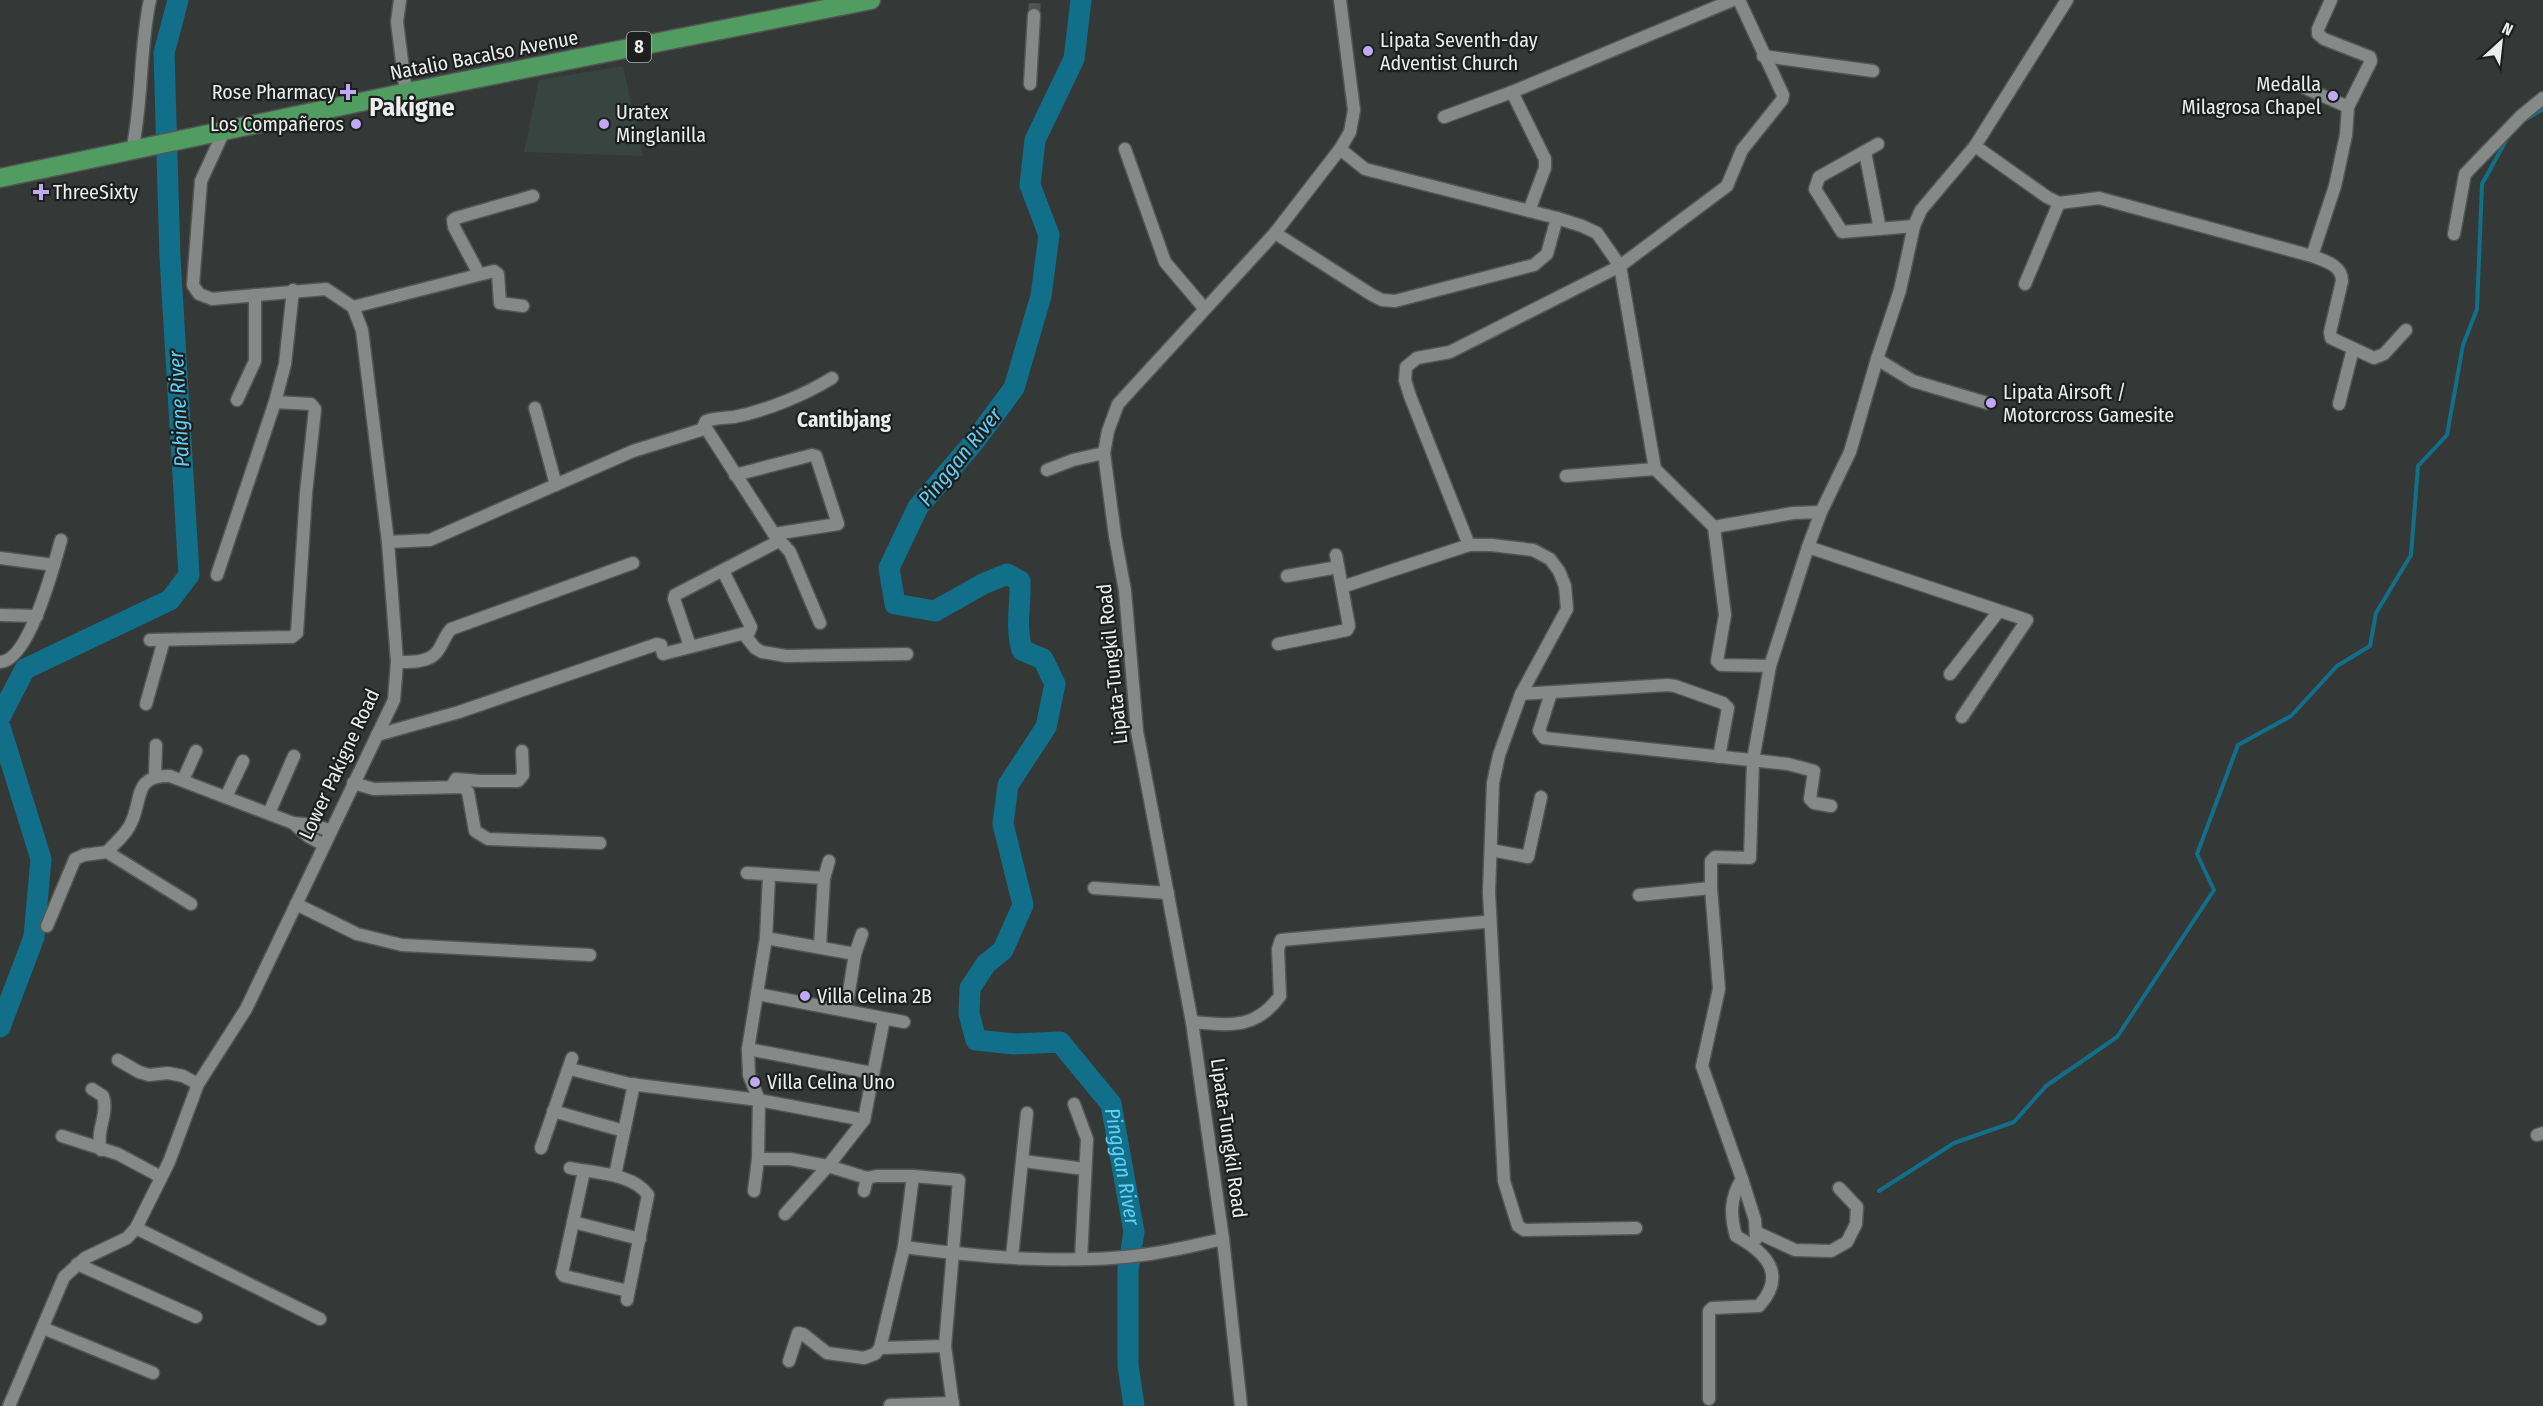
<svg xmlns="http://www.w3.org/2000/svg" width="2543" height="1406" viewBox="0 0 2543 1406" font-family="'Fira Sans Condensed',sans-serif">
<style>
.built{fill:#384440}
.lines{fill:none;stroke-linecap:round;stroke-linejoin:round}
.stream{stroke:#126f8a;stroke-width:4}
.river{stroke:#126f8a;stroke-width:21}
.minor-tunnel{stroke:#4f5452;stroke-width:12;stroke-dasharray:12 6;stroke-linecap:butt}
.minor-casing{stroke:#525654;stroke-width:15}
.highway-casing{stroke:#525654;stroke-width:21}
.minor{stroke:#858a88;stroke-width:12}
.highway{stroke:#509c61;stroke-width:18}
.poi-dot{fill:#c0a8f3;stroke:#1d1f1f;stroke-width:2}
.labels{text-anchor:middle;stroke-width:4.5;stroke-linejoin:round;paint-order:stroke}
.shield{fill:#1d1f1f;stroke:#adb0af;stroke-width:1.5}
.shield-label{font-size:18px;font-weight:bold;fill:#ebeeed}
.poi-label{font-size:20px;fill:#ebeeed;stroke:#1d1f1f;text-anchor:start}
.street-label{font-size:20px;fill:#ebeeed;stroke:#1d1f1f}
.water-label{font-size:21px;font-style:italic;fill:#61cff5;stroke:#1d1f1f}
.neighbourhood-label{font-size:21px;font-weight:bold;fill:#ebeeed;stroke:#1d1f1f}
.district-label{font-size:26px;font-weight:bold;fill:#ebeeed;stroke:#1d1f1f}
</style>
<rect width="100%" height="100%" fill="#343937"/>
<!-- built -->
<polygon class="built" points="623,66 643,156 524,152 539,80"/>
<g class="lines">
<!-- stream -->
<g class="stream">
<polyline points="2523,121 2543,109"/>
<polyline points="1879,1191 1954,1143 2014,1122 2046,1086 2117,1037 2214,890 2197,854 2238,745 2291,716 2337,666 2370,646 2376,613 2411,555 2418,466 2447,435 2463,345 2477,309 2482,184 2508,137"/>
</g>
<!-- river -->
<g class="river">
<path id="s1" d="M1081 0 1074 59 1035 140 1030 185 1049 235 1041 296 1014 388 974 442 918 507 889 568 895 604 935 611 983 584 1007 574 1020 581C1021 605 1015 627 1022 650L1043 659 1055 684 1046 727 1008 785 1003 824 1023 905 1003 950 986 964 970 988 969 1014 976 1040 1014 1044 1060 1042 1111 1104 1134 1232 1128 1270V1365L1134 1406"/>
<polyline points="0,717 25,669 170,600 189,575 170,257 164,53 178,0"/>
<polyline points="0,727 41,859 34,937 0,1027"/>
</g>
<!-- minor-tunnel -->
<polyline class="minor-tunnel" points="1034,15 1035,0"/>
<!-- minor casing -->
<g class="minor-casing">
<g id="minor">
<polyline points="400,0 397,22 406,93"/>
<polyline points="1763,56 1873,71"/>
<polyline points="1030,84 1034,15"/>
<polyline points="2303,87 2348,107"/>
<polyline points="1512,92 1545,159 1545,168 1529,211"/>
<polyline points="1444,117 1512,92 1733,0"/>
<polyline points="1878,144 1819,177 1815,189 1842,232 1914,226"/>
<path d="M1975 146 2047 197 2059 203 2099 198 2312 256C2325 261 2342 265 2342 281L2330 332 2331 338 2374 358 2384 354 2406 330"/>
<polyline points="1125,149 1165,262 1204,308"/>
<polyline points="1340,149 1365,169 1557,218 1582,226 1597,233 1620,266 1655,469 1714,527 1793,513 1821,512"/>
<path d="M132 151C143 101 139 50 150 0"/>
<polyline points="1865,152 1880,229"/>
<polyline points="1275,233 1372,295 1382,300 1395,301 1534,265 1547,254 1557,218"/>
<polyline points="2454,234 2465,174 2521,116 2543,98"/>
<polyline points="2312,256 2335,186 2346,135 2348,107 2371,61 2370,57 2324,39 2318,34 2318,29 2331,0"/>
<polyline points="479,274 454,227 453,220 456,218 533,196"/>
<polyline points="2025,284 2059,203"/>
<polyline points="353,307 494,271 498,274 500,303 523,306"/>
<polyline points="1877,359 1913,381 1987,403"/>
<polyline points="237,400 255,361 255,295"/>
<polyline points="2339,404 2353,349"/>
<polyline points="535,408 556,485"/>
<polyline points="1047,470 1073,460 1104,453"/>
<polyline points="735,475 812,455 816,456 838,524 774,534"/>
<polyline points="1566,476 1655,469"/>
<polyline points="1714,527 1725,615 1717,661 1721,665 1770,666"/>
<polyline points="388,542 430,540 633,451 704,429"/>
<polyline points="1469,545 1410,396 1405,380 1406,367 1417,358 1450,352 1620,266 1727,186 1742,150 1782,100 1783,95 1739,0"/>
<polyline points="1808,547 2027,620 1962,717"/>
<polyline points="0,558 54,565"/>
<polyline points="217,575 275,402 285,364 293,290"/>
<polyline points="1287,576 1338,567"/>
<polyline points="1342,587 1469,545 1491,545 1533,550 1550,559 1559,571 1565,586 1567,609 1521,694 1499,755 1493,783 1489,892 1504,1181 1518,1226 1524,1230 1636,1228"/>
<polyline points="0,615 37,616"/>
<path d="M820 623 790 552 774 534 704 425 706 421C716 418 724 418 734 417 765 411 805 395 832 378"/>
<polyline points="744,634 755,648 762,652 786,656 907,654"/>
<polyline points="150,640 292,637 297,633 306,493 315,409 311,404 275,402"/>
<polyline points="1278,644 1347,630 1349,626 1336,555"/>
<polyline points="690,646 674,599 675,595 779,541"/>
<path d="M0 662C29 661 54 565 61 540"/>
<path d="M397 662C408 662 426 663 435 654 442 648 444 636 451 629L633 563"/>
<polyline points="1950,674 1999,611"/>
<polyline points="1551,693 1539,731 1544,738 1788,764 1814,771 1810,799 1814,803 1831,806"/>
<polyline points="1521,694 1668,685 1675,686 1723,703 1728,708 1719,757"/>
<polyline points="146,704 164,640"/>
<polyline points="377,735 459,712 657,644 661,645 663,654 749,632 751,627 723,571"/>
<polyline points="155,775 156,745"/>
<polyline points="183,780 196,751"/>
<polyline points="353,783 374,789 464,787 468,792 475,831 488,839 600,843"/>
<polyline points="452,786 456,779 480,781 518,781 523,775 522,751"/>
<polyline points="226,797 243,761"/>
<polyline points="269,813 294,756"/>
<polyline points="324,845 309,837 293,823 314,825 331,831"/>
<polyline points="1491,850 1528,857 1541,797"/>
<polyline points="747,873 824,878"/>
<polyline points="1094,888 1168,893"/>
<polyline points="1639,895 1711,888"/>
<path d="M191 904 107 852C114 844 124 836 129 827 144 802 131 775 170 776L293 823"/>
<polyline points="296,904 357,934 402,945 590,955"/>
<polyline points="47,926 75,859 84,855 107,852"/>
<polyline points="766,938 855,954"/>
<polyline points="820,946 824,878 829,861"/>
<polyline points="757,994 904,1022"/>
<polyline points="846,1010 855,954 862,934"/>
<path d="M1192 1022C1230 1025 1255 1030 1280 996L1278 949 1281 940 1484 922"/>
<polyline points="748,1049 872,1073"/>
<polyline points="118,1060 139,1072 149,1075 168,1073 183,1076 198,1084"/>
<polyline points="570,1069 630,1084 759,1100 864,1120"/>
<path d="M92 1089 103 1096C109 1115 95 1131 101 1150"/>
<polyline points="1074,1104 1087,1139 1081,1259"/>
<polyline points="553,1111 624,1131"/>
<polyline points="2537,1135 2543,1133"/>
<polyline points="62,1136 118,1154 161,1177"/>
<polyline points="541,1148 572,1058"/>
<polyline points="758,1159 790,1159 828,1166 867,1178 876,1176 913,1176 959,1180 945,1346 953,1406"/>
<polyline points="1023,1161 1085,1169"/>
<path d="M570 1168C593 1173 633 1173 648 1195L627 1300"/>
<polyline points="584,1171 562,1273 564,1276 628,1291"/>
<polyline points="615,1175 634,1084"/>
<polyline points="1742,1179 1755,1220 1756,1239"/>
<polyline points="754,1191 758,1159 759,1100 749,1075 748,1049 766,938 769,876"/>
<polyline points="864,1191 867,1178"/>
<polyline points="785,1214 828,1166 864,1120 884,1019"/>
<polyline points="573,1222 640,1239"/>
<polyline points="136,1228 320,1319"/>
<polyline points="1756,1232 1795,1250 1831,1251 1847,1242 1856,1224 1857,1207 1839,1188"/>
<path d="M904 1247C981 1257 1064 1265 1142 1255 1169 1252 1196 1245 1223 1239"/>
<polyline points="1012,1257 1027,1113"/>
<polyline points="77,1264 196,1317"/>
<polyline points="43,1328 153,1373"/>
<polyline points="880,1348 945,1346"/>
<polyline points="789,1361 798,1333 803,1334 827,1353 864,1358 875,1354 880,1348 904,1247 913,1176"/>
<path d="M1709 1399V1311L1712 1308 1759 1306C1787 1275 1767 1253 1736 1236 1730 1215 1730 1198 1742 1179L1702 1066 1719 989 1711 888V861L1715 857 1750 858 1753 760 1770 666 1808 547 1821 512 1850 452 1877 359 1900 290 1914 226 1921 210 1975 146 2067 0"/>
<polyline points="890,1405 953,1403"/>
<polyline points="9,1406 64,1277 85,1258 127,1238 136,1228 169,1162 198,1084 246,1009 394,700 397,662 388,542 362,330 353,307 326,289 212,299 199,294 193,285 201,181 224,131"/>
<polyline points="1241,1406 1223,1239 1192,1022 1137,731 1125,591 1115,536 1104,453 1108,431 1118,404 1275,233 1340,149 1350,132 1354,110 1340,0"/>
</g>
</g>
<!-- highway casing -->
<g class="highway-casing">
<polyline id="highway" points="0,178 408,92 871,0"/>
</g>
<!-- minor -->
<use href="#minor" class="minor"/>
<!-- highway -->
<use href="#highway" class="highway"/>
</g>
<!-- markers -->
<g class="poi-dot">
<circle cx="1368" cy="51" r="6"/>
<path d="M345 83h6v6h6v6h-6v6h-6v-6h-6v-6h6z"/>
<circle cx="2333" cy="96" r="6"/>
<circle cx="356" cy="124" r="6"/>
<circle cx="604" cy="124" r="6"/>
<path d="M38 183h6v6h6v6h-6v6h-6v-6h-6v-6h6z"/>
<circle cx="1991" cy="403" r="6"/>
<circle cx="805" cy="996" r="6"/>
<circle cx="755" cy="1082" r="6"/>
</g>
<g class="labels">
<!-- shield labels -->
<rect class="shield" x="627" y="32" width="24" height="30" rx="4.5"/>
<g class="shield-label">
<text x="639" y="53">8</text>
</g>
<!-- poi labels -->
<g class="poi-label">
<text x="1380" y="47">Lipata Seventh-day<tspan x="1380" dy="23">Adventist Church</tspan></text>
<text x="2321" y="91" text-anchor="end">Medalla<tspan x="2321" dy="23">Milagrosa Chapel</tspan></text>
<text x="336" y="99" text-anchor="end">Rose Pharmacy</text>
<text x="616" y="119">Uratex<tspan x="616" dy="23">Minglanilla</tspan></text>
<text x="344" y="131" text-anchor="end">Los Compañeros</text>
<text x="53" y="199">ThreeSixty</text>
<text x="2003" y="399">Lipata Airsoft /<tspan x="2003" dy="23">Motorcross Gamesite</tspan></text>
<text x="817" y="1003">Villa Celina 2B</text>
<text x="767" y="1089">Villa Celina Uno</text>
</g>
<!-- street labels -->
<g class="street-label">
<text transform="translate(484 55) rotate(-11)" y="7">Natalio Bacalso Avenue</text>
<text transform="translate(1112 664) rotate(-96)" y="7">Lipata-Tungkil Road</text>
<text transform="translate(339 764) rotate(-65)" y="7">Lower Pakigne Road</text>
<text transform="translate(1229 1138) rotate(82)" y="7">Lipata-Tungkil Road</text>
</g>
<!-- water labels -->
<g class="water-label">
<text transform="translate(179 409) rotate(-93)" y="7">Pakigne River</text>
<text transform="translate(960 457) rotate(-51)" y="7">Pinggan River</text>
<text dy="7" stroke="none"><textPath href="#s1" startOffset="1536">Pinggan River</textPath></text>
</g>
<!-- neighbourhood labels -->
<g class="neighbourhood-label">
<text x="844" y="427">Cantibjang</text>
</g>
<!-- district labels -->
<g class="district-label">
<text x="412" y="116">Pakigne</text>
</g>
</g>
<!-- north arrow -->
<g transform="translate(2501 42) rotate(27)" stroke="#1d1f1f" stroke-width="4.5" paint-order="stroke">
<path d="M0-4.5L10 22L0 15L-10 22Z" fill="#ebeeed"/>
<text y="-9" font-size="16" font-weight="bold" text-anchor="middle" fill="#ebeeed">N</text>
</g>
</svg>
